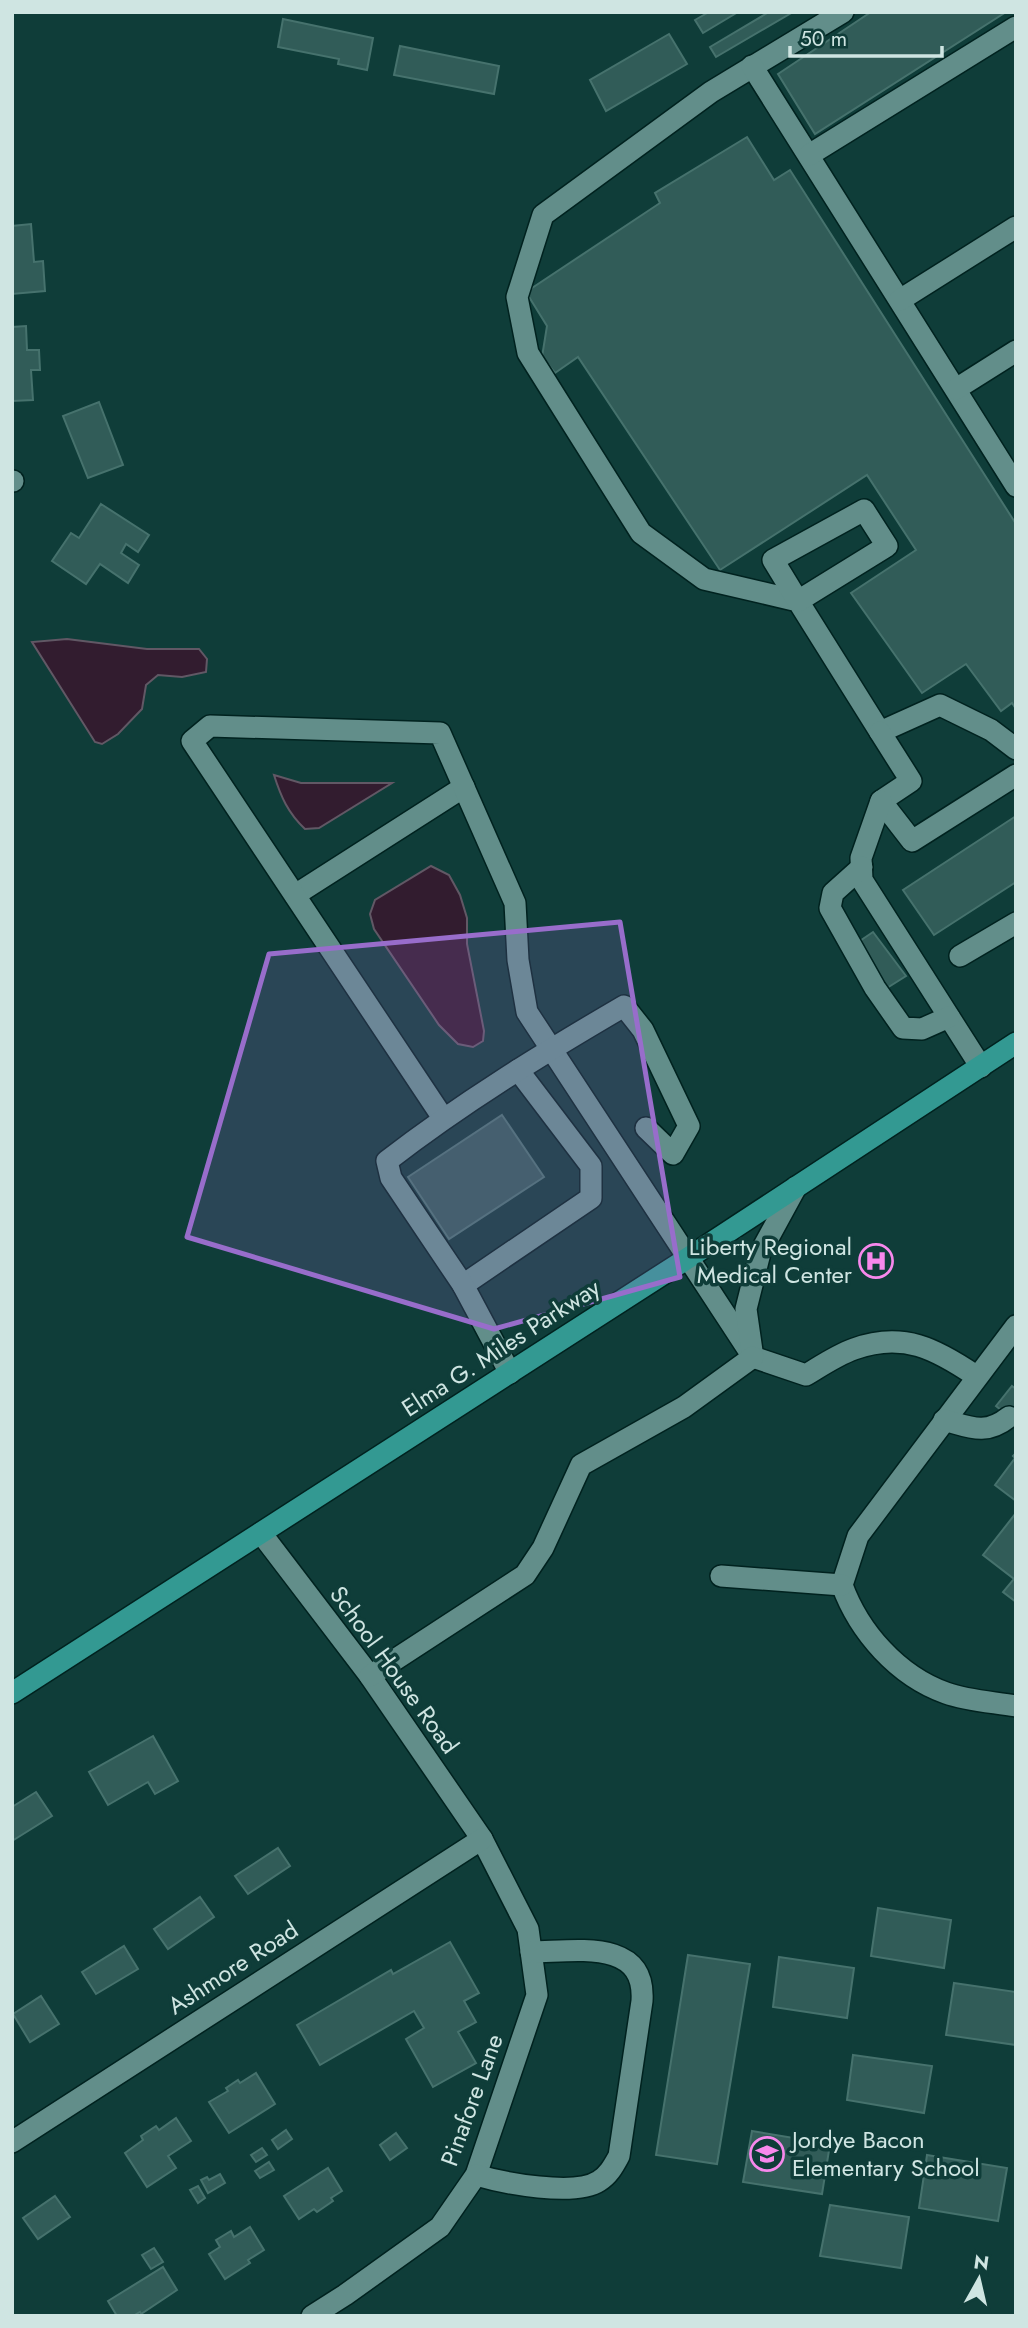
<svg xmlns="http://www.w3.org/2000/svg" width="1028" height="2328" viewBox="0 0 1028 2328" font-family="Jost,sans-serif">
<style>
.water{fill:#321c2f;stroke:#615865;stroke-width:2}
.building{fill:#315c58;stroke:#46726d;stroke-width:2}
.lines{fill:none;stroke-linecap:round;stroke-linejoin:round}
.minor-casing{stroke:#00221f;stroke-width:24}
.major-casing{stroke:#00221f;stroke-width:24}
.minor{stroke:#628e8a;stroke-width:21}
.major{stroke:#339992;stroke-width:21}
.marked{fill:#986dcb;fill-opacity:0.2;stroke:#986dcb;stroke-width:5;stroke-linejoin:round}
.labels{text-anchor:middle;stroke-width:7;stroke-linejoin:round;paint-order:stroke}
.poi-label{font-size:24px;fill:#cfe5e2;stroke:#0f3d39;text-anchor:end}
.street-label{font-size:24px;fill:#cfe5e2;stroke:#0f3d39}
</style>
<rect width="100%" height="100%" fill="#0f3d39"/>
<!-- water -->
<g class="water">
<polygon points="67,639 147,649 199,649 207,659 206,672 182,677 158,675 146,685 142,709 118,734 102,744 95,742 32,642"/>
<path d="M274 775 301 783H392L319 828 305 829C288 813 281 797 274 775Z"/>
<polygon points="431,866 449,875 460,895 467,918 467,944 484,1031 483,1041 473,1047 458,1044 439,1025 374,929 370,914 375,900"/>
</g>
<!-- building -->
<g class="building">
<polygon points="709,12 738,12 703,33 695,20"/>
<polygon points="769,12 793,12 716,57 710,47"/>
<polygon points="871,12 1006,12 815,134 778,74"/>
<polygon points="283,19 373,38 367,70 338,64 339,59 278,47"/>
<polygon points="669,34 687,64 606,111 590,80"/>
<polygon points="400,46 499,66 494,94 394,75"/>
<polygon points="747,137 774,180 790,170 1016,524 1016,709 1012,703 1001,711 966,664 922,693 851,593 916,550 867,475 720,570 578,357 555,373 542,357 547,326 526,292 660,203 655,193"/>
<polygon points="31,224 34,262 43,261 45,291 12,294 12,226"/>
<polygon points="26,326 27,350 39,350 40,370 31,370 33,400 12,401 12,327"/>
<polygon points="99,402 123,465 88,478 63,416"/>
<polygon points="101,504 149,535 138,552 126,544 121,553 139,565 128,583 100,564 86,584 52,561 71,533 79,538"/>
<polygon points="1016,816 1016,882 934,935 903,890"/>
<polygon points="873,932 906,976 887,988 854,945"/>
<polygon points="502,1115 544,1177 449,1239 408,1177"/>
<polygon points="1012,1386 1016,1389 1016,1422 996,1406"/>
<polygon points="1016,1453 1016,1501 995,1485 1015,1458 1013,1456"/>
<polygon points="1016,1513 1016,1602 1003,1592 1014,1579 983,1555"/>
<polygon points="153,1736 178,1781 155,1794 148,1782 108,1805 89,1772"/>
<polygon points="36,1792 52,1816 12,1841 12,1807"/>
<polygon points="278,1848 290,1866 248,1894 235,1876"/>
<polygon points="200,1897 214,1917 168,1949 154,1929"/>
<polygon points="878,1908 951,1920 944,1968 871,1956"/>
<polygon points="450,1942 479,1993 464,2001 476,2022 458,2032 476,2063 433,2087 406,2039 424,2028 414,2011 320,2065 297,2025 391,1970 393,1974"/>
<polygon points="124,1946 138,1969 96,1994 82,1972"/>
<polygon points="688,1955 750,1964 717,2164 656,2155"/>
<polygon points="779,1957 854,1968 847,2018 773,2007"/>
<polygon points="954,1983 1016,1992 1016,2045 946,2035"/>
<polygon points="41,1996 59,2024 30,2042 13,2014"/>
<polygon points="853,2055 932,2066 924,2113 847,2100"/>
<polygon points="256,2073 275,2104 229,2133 209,2102 228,2091 226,2088 238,2080 240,2083"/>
<polygon points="176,2118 191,2141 168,2156 176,2168 147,2187 125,2153 143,2140 141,2136 156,2126 159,2130"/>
<polygon points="286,2130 292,2139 278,2149 272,2140"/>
<polygon points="752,2131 830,2144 822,2194 743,2182"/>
<polygon points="396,2133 407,2148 390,2160 380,2145"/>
<polygon points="262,2148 267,2155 256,2162 251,2155"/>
<polygon points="927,2155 1007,2168 998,2221 919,2208"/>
<polygon points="269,2162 274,2170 260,2178 255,2171"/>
<polygon points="328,2168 342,2191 331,2198 333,2201 317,2212 314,2209 299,2219 284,2196"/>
<polygon points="220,2174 225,2183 208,2193 201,2180 207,2177 209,2180"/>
<polygon points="198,2186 205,2198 198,2203 190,2190"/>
<polygon points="55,2196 70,2217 38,2239 23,2218"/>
<polygon points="830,2205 909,2217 901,2268 820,2256"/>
<polygon points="250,2227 264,2250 248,2260 250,2263 225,2279 209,2254 220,2247 216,2240 231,2231 234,2237"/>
<polygon points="154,2248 163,2262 151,2269 142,2255"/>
<polygon points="163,2267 177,2290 141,2314 140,2312 133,2316 117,2316 108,2301"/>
</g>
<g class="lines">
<!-- minor casing -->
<g class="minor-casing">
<g id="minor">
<polyline points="843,12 711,92 543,215 517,297 528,353 641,533 704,579 798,601 880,732 940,705 991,730 1016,749"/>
<polyline points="752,66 1016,486"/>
<polyline points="809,155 1016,27"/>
<polyline points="900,300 1016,227"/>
<polyline points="956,389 1016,351"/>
<polyline points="12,481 13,481"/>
<polygon points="864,510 887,546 798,601 773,560"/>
<polyline points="880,732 911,781 881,801 912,841 1016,775"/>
<polyline points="881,801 861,858 862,880 981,1067"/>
<polyline points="862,867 833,893 830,908 875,988 903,1028 922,1029 949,1017"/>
<polyline points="295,895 464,787"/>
<polyline points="960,956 1016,923"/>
<path d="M443 1118 192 741 210 726 440 733 515 903 518 960 527 1012 753 1357 806 1375C821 1366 837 1355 854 1349 903 1331 936 1349 976 1376"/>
<polyline points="463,1285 591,1198 591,1166 518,1070"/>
<path d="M1016 1326 858 1536 842 1585C859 1632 898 1676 946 1693 968 1701 993 1702 1016 1706"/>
<polyline points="752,1351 746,1309 760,1253 796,1187"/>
<path d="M510 1373 463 1285 391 1178 387 1161C462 1103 542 1054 624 1006L643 1030 689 1126 673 1154 646 1128"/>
<path d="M944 1420C970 1427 985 1436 1009 1417"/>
<polyline points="261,1533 370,1676 482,1839 528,1929 537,1995 476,2175 440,2227 345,2295 312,2316"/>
<polyline points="721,1576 842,1585"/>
<polyline points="370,1676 525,1575 543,1548 581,1465 684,1407 753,1357"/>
<polyline points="12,2142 482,1839"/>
<path d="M476 2175C503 2183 575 2197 599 2181 609 2175 614 2165 619 2156L642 2001C646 1937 573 1952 531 1952"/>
</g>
</g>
<!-- major casing -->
<g class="major-casing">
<polyline id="major" points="12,1693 688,1258 1016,1043"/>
</g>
<!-- minor -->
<use href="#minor" class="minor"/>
<!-- major -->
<use href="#major" class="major"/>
</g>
<!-- marked area -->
<path class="marked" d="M620 922 680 1277 494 1329 187 1237 269 954Z"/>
<!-- icons -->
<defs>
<g id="hospital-ring" transform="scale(1.75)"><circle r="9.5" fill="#0f3d39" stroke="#f788ec" stroke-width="1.5"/><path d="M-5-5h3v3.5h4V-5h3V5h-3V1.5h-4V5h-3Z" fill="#f788ec"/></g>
<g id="school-ring" transform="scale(1.75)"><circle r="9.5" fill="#0f3d39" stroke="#f788ec" stroke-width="1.5"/><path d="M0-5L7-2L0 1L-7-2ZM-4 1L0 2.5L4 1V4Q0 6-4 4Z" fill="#f788ec"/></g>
</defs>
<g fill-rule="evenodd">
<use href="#hospital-ring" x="876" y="1261"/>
<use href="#school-ring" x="767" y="2154"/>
</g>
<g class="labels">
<!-- poi labels -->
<g class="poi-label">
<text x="852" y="1255">Liberty Regional<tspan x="852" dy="28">Medical Center</tspan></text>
<text x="792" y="2148" text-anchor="start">Jordye Bacon<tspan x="792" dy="28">Elementary School</tspan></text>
</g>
<!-- street labels -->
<g class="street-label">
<text transform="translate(501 1348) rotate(-33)" y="8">Elma G. Miles Parkway</text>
<text transform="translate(394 1670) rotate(54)" y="8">School House Road</text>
<text transform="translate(233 1968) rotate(-33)" y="8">Ashmore Road</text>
<text transform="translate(472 2100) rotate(-70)" y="8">Pinafore Lane</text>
</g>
</g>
<!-- border -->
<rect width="1028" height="2328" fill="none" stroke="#cfe5e2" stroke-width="28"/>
<!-- north arrow -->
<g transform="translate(979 2279) rotate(8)" stroke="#0f3d39" stroke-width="5" paint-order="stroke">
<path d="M0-5L12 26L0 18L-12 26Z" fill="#cfe5e2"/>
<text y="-10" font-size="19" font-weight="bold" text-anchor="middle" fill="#cfe5e2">N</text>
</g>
<!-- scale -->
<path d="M790 46v10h152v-10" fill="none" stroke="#cfe5e2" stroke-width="3.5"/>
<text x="800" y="46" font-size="21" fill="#cfe5e2" stroke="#0f3d39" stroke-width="5" paint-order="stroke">50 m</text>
</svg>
